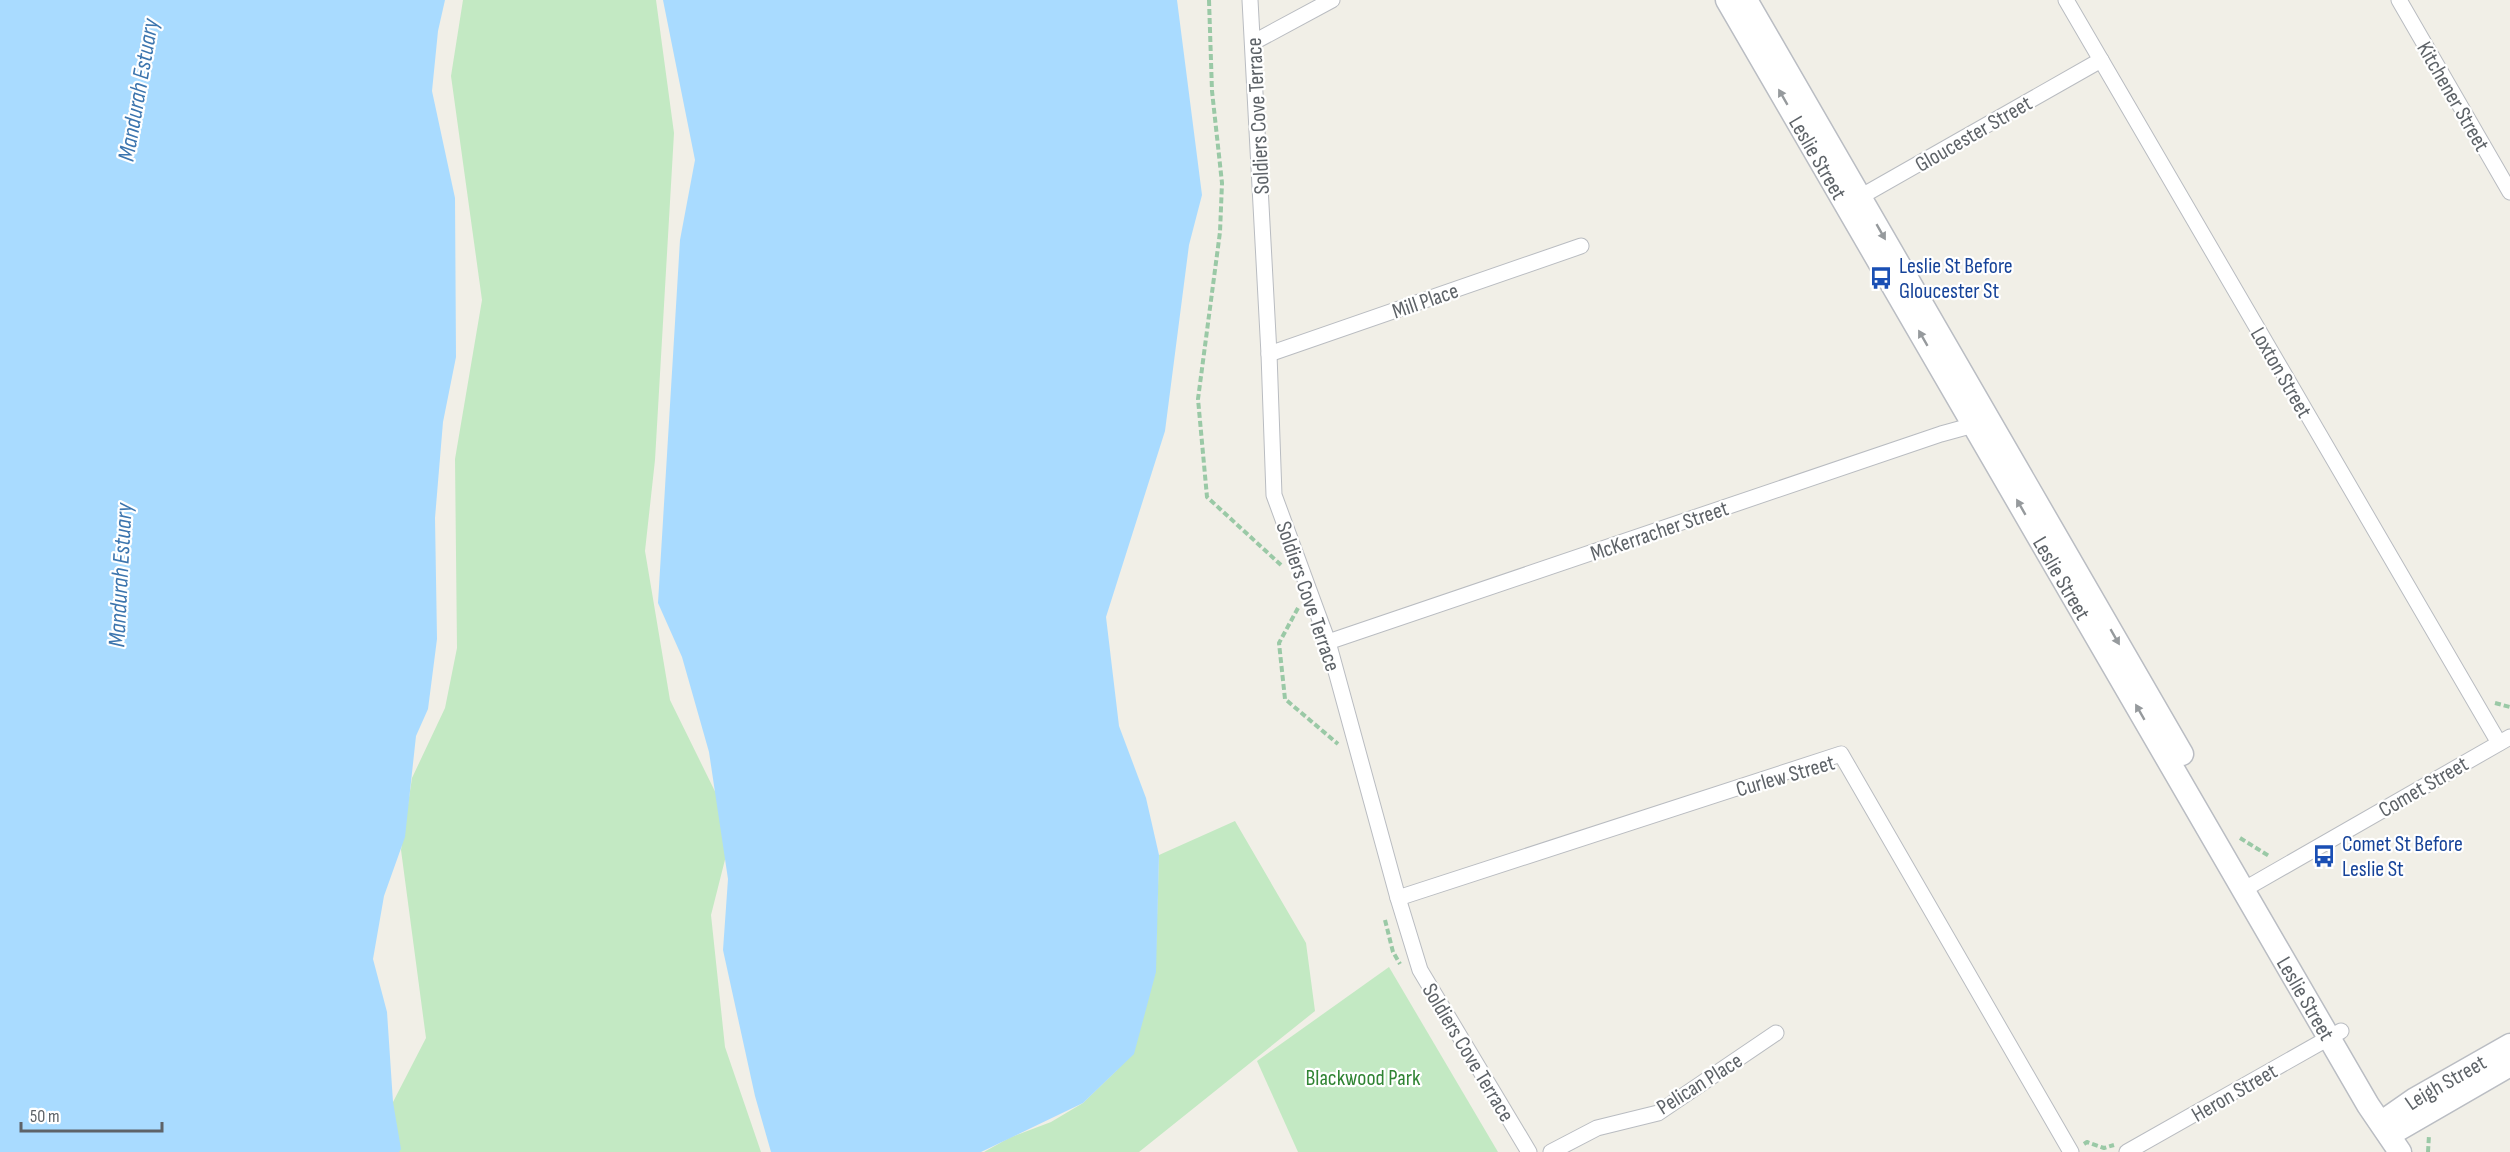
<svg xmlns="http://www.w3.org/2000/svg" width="2510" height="1152" viewBox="0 0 2510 1152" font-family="'Sofia Sans Condensed',sans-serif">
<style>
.green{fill:#c3e9c3}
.water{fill:#a9dbff}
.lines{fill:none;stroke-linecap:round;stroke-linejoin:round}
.street-casing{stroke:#b9bcc1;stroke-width:17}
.secondary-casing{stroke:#babdc3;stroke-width:25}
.path{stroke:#9ac9a6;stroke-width:4;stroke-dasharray:6 3;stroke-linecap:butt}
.street{stroke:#fff;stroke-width:15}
.secondary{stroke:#fff;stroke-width:22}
.oneway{fill:#969a9d}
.labels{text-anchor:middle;stroke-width:4.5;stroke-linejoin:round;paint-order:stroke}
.street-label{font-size:22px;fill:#5e6368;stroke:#fff}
.transit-label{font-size:22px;fill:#164399;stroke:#fff;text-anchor:start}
.park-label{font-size:22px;fill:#308433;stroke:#fff}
.water-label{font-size:24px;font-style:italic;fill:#3c75ae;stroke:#fff}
</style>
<rect width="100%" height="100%" fill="#f1efe7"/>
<!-- green -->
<g class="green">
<polygon points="463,0 656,0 674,133 655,460 645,551 670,700 733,828 711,915 725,1047 761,1152 382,1152 393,1102 426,1038 401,850 412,778 445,708 457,648 455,459 482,300 451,76"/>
<polygon points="1235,821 1306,943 1315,1011 1139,1152 984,1152 1009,1138 1051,1122 1083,1103 1117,1070 1156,950 1159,855"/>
<polygon points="1389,967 1498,1152 1298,1152 1257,1061"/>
</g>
<!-- water -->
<g class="water">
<polygon points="0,0 445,0 438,31 432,91 455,198 456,357 443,422 435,518 437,639 428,709 416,736 405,837 384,896 373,959 387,1012 393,1102 401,1149 399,1152 0,1152"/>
<polygon points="663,0 1177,0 1202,195 1189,245 1165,431 1106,617 1119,726 1146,798 1159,855 1156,972 1134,1054 1083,1103 981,1152 771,1152 755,1096 723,950 728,879 709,752 682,657 658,603 680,240 695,160"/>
</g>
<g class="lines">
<!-- street casing -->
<g class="street-casing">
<g id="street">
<polyline points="1250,0 1269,354 1274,495 1328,642 1398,898 1420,970 1529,1152"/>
<polyline points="2066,0 2499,743"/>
<polyline points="2399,0 2510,192"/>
<polyline points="1254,42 1332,0"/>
<polyline points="1853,201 2101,60"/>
<polyline points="1269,354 1581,246"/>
<polyline points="1328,642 1941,434 1981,423"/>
<polyline points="2243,890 2510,737"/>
<polyline points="1398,898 1841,754 2071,1152"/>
<polyline points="1551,1152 1597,1128 1658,1113 1776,1033"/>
<polyline points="2127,1152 2341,1031"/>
</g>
</g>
<!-- secondary casing -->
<g class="secondary-casing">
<g id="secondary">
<path id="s1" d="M1727 0 2368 1105 2400 1152"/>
<polyline points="1746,0 2182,754"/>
<path id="s2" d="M2382 1122 2415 1099 2510 1045"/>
<polyline points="2389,1135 2510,1065"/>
</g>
</g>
<!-- path -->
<g class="path">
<polyline points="1209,0 1212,91 1222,183 1220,232 1198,399 1207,497 1281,565"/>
<polyline points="1298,608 1279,643 1285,699 1338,744"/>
<polyline points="2495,703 2510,707"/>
<polyline points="2240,838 2269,856"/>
<polyline points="1385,920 1393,952 1400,964"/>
<polyline points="2084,1144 2087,1142 2104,1148 2114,1145"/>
<polyline points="2428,1152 2429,1135"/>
</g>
<!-- street -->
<use href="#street" class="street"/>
<!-- secondary -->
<use href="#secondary" class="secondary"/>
</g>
<!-- one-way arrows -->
<defs><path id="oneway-solid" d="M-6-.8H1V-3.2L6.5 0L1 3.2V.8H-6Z" transform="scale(1.5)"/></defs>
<g class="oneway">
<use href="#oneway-solid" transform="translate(1783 97) rotate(-120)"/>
<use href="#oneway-solid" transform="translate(1881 232) rotate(60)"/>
<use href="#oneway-solid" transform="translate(1923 338) rotate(-120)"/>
<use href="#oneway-solid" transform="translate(2021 507) rotate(-120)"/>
<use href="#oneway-solid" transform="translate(2115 637) rotate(60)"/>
<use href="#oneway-solid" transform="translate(2140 712) rotate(-120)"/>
</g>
<!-- icons -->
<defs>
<g id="bus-bare" transform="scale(1.8)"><path d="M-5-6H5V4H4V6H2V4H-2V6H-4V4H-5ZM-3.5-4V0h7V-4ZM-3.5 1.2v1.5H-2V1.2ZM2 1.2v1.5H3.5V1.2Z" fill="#1a4fb4" stroke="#fff" stroke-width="2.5" paint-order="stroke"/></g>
</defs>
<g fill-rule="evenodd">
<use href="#bus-bare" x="1881" y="278"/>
<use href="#bus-bare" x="2324" y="856"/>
</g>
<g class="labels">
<!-- street labels -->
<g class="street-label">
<text transform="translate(2454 96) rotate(60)" y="8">Kitchener Street</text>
<text transform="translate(1257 116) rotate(-93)" y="8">Soldiers Cove Terrace</text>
<text transform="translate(1973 133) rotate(-30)" y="8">Gloucester Street</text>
<text dy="8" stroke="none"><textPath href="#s1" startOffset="182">Leslie Street</textPath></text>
<text transform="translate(1425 300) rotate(-19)" y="8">Mill Place</text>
<text transform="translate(2282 372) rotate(60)" y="8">Loxton Street</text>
<text transform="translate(1659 530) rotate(-19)" y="8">McKerracher Street</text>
<text dy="8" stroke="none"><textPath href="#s1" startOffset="668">Leslie Street</textPath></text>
<text transform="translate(1309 596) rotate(71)" y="8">Soldiers Cove Terrace</text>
<text transform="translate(1785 775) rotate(-16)" y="8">Curlew Street</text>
<text transform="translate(2423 786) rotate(-30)" y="8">Comet Street</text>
<text dy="8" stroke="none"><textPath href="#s1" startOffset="1154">Leslie Street</textPath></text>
<text transform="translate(1469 1052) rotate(59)" y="8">Soldiers Cove Terrace</text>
<text transform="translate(1699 1083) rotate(-32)" y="8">Pelican Place</text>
<text dy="8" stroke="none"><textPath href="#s2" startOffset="75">Leigh Street</textPath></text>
<text transform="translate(2234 1092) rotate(-30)" y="8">Heron Street</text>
</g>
<!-- transit labels -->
<g class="transit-label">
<text x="1899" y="273">Leslie St Before<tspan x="1899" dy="25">Gloucester St</tspan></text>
<text x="2342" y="851">Comet St Before<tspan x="2342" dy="25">Leslie St</tspan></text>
</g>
<!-- park labels -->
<g class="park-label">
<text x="1363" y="1085">Blackwood Park</text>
</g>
<!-- water labels -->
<g class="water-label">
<text transform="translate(138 90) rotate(-80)" y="8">Mandurah Estuary</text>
<text transform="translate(120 575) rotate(-87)" y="8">Mandurah Estuary</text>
</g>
</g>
<!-- scale -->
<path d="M21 1122v9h141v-9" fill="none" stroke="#5e6368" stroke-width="3"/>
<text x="30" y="1122" font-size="18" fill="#5e6368" stroke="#ffffff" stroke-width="4.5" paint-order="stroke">50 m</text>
</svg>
